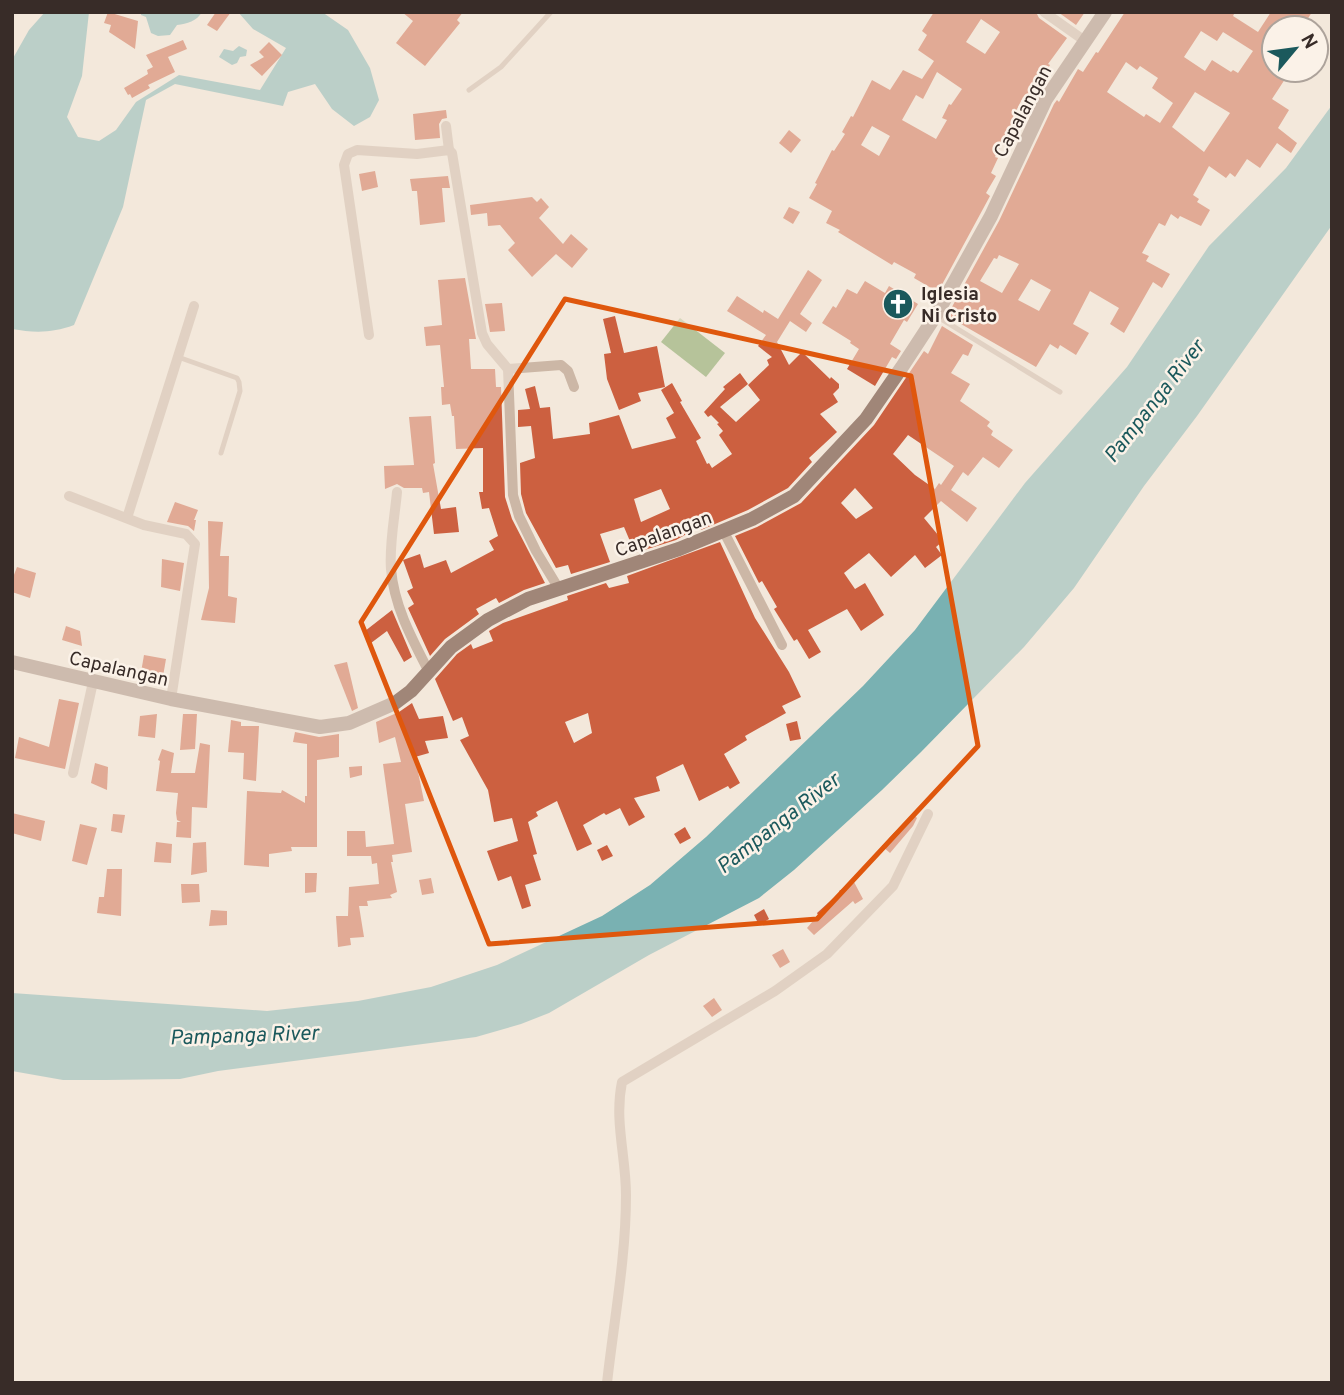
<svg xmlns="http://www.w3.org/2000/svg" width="1344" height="1395" viewBox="0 0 1344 1395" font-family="Overpass,sans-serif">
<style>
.green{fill:#b6c39a}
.water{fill:#79b1b2}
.building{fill:#cc6040;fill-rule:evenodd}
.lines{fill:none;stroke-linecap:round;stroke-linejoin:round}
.lane{stroke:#ccb7a6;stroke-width:5}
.street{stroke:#ccb7a6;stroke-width:10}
.secondary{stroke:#a08678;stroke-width:14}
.marked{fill:none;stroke:#df570d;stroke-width:5;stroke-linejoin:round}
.labels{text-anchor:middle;stroke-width:5;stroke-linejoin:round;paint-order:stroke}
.street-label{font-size:19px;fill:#382c28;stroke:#fbf2e8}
.poi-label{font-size:19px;font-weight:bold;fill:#382c28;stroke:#fbf2e8;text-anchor:start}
.water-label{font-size:21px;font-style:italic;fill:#1b595c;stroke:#fbf2e8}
</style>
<rect width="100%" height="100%" fill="#f3e8db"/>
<!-- green -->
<polygon class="green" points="680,318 725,353 706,377 661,342"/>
<!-- water -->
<g class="water">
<path d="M45 12H89L82 76 67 117 78 137 99 141 116 130 136 102 179 75 260 90 286 48 253 29 238 12H322L348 30 370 68 379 100 370 117 354 126 332 109 315 84 288 92 283 106 175 84 146 100 123 207 74 325C52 333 35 333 12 329V60L29 30Z"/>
<path d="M141 12H202C197 21 187 24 177 25L170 35 158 36 151 33 146 17 141 15Z"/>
<polygon points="239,46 247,50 246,56 240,57 237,63 232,65 219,57 224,49 233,51"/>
<polygon points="1332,105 1332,225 1197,416 1144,486 1074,588 1024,647 921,752 882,790 794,870 759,898 649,955 549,1013 521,1024 476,1037 218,1071 180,1079 106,1080 63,1080 12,1071 12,993 267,1011 358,1001 431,987 497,965 602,916 650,885 706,837 863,686 915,630 1025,483 1127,367 1209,246 1286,168"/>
</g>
<!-- building -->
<g class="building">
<polygon points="108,12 138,21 135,49 109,32 111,25 104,23"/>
<polygon points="216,12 231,12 217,31 207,25"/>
<polygon points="402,12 463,12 457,20 460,23 425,66 396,43 413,21"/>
<path d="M934 12H1036L1039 18 1067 38 1048 64 1050 65 1036 87 1041 90 1033 104 1023 97 1013 117 1015 119 995 157 998 158 991 173 996 176 986 193 990 196 938 292 914 278 916 274 894 262 892 265 838 232 840 230 826 223 832 211 809 198 817 184 815 183 832 150 834 151 845 134 842 132 851 116 853 117 872 80 890 90 903 70 922 79 934 61 918 50 927 35 922 31ZM981 19 1000 32 985 54 966 42ZM937 72 962 89 951 105 949 104 942 118 947 120 936 139 902 120 916 95 923 99ZM872 126 890 136 879 156 861 145Z"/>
<polygon points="1058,12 1085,12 1076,25"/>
<path d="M1125 12H1235L1233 16 1258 32 1271 12H1312L1302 28H1274V70H1311L1303 82 1289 73 1272 99 1289 110 1278 128 1297 143 1291 153 1277 143 1260 168 1247 159 1235 177 1230 173 1226 178 1209 166 1193 195 1199 199 1197 202 1210 210 1201 226 1180 216 1178 219 1171 214 1165 226 1159 223 1142 253 1149 256 1146 261 1170 274 1162 288 1153 282 1124 333 1110 324 1119 308 1090 291 1073 324 1089 333 1076 355 1060 345 1058 349 1050 344 1036 367 947 316 999 221 1054 104 1057 100 1059 102 1078 69 1083 72 1096 52 1098 53ZM1201 31 1217 41 1223 32 1253 51 1238 73 1233 70 1231 72 1212 60 1205 71 1184 57ZM1126 62 1137 70 1140 66 1158 78 1152 88 1173 103 1160 123 1146 114 1144 117 1107 92ZM1195 92 1230 113 1204 152 1172 127ZM999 255 1019 264 1002 293 980 281 994 258 997 259ZM1031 279 1051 290 1039 311 1018 300Z"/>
<polygon points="183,40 187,49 168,57 175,72 148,85 150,88 132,98 130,94 128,95 124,88 148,74 147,70 153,67 146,55"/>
<polygon points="269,42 282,55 262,76 250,65 264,57 259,52"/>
<polygon points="446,110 447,118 442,119 439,124 440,138 415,140 413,114"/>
<polygon points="789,130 801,140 791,153 779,143"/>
<polygon points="375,171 378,187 362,191 359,174"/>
<polygon points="448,176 450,188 442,188 445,222 420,225 417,191 412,191 410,179"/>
<polygon points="532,197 537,202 541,198 549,207 539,218 563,244 571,234 588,249 572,268 556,254 532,277 508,250 515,243 500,225 488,226 487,213 471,215 470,205"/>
<polygon points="789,207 800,212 793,224 783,218"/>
<path d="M808 270 822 280 800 314 812 323 806 332 790 321 777 342 789 365 802 352 830 379 831 377 839 384V388L833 394 838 402 820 414 837 432 809 458 812 462 788 488 748 510 701 530 699 527 676 540 635 553 624 527 600 534 610 562 571 574 568 565 556 568 526 513 521 494 520 463 535 458 531 426 518 427V410L530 409 525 389 535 386 540 408 550 407 553 439 590 434 589 423 619 415 632 449 676 438 666 418 674 413 661 390 672 383 682 401 680 402 701 438 696 441 707 464 709 463 712 468 732 454 719 435 723 431 717 424 719 423 711 415 708 417 704 412 725 389 723 387 740 373 748 384 720 407 736 422 760 400 748 385 769 365 767 360 772 357 758 346 766 335 727 311 737 296 763 313 764 310 778 319ZM661 489 670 509 641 522 634 499Z"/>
<polygon points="465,278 476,339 469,339 471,369 495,369 496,387 501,387 505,497 512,519 545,583 524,590 499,603 496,598 476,609 479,614 445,639 430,656 408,608 414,604 407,591 413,588 403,560 420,554 424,568 446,560 451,573 494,550 489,541 498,536 489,508 482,509 479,492 483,492 483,448 456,449 454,416 452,416 450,404 442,405 441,387 444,387 440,345 426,346 424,327 442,325 438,280"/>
<polygon points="865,281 885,293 889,286 918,304 907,322 904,320 890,344 901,351 896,359 892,357 875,386 847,369 859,349 850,343 851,341 822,323 833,306 836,308 847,289 857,294"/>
<polygon points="502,303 505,331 490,332 485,304"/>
<polygon points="615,316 624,353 657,346 665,387 638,393 641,401 619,410 607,379 604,354 611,353 603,319"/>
<path d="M942 326 973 345 968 356 963 354 951 373 970 384 960 401 990 422 987 426 993 431 991 435 1013 450 999 468 983 457 968 476 963 472 951 490 977 508 967 522 941 501 924 518 943 541 936 547 942 555 925 568 915 555 891 577 869 553 844 573 855 589 865 583 884 615 861 631 847 609 808 630 821 652 809 659 797 639 794 641 774 609 777 607 762 581 759 583 735 536 757 527 801 503 874 425 924 351 928 354ZM908 435 954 466 941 485 939 483 935 489 915 475 893 454ZM855 488 873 508 856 519 841 503Z"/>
<polygon points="431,416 435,463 433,464 441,509 456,507 459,532 434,534 429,492 423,493 422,488 404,488 397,484 385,489 384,466 414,465 409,417"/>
<polygon points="175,502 198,510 194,520 196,520 194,531 188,526 167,522"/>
<polygon points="208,521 223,522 220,556 229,556 228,596 237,598 235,623 201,620 209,588"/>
<path d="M720 542 755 618 789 672 801 697 782 706 786 713 745 736 747 740 724 754 740 783 730 789 728 786 699 801 683 764 656 777 660 791 634 798 645 817 629 826 620 808 606 815 604 813 583 825 592 844 577 851 557 801 536 812 538 816 528 822 537 854 533 855 541 880 525 885 531 906 522 909 511 876 498 881 487 851 518 841 512 818 494 822 488 790 460 740 469 736 462 717 453 721 435 679 457 654 471 644 473 649 493 641 489 631 503 623 568 600 567 596 606 583 609 588 629 583 627 576ZM588 713 592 733 574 743 565 722Z"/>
<polygon points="162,559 184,563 180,591 161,587"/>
<polygon points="17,567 36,573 30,598 12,592 12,580"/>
<polygon points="392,610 412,657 404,662 387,631 371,643 365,631"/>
<polygon points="66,626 80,631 82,646 62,640"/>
<polygon points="144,655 166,659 162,682 140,678"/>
<polygon points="347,662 358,708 352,711 334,665"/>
<polygon points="59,699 79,703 65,769 15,758 19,737 49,747"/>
<polygon points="412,703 419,719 443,716 448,738 425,741 429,753 415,757 424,801 405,804 412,852 392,855 393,862 391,862 397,892 390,895 392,898 367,901 368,906 359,906 364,937 350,938 351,945 338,947 336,916 348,916 349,887 379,884 377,863 372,864 371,856 347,856 347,831 365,831 366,847 394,844 383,764 401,762 395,737 379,743 376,722 399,712"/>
<polygon points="157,714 155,738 138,736 140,716"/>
<polygon points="183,714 197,714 195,749 180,750"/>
<polygon points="231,720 241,722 241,726 259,726 256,781 243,779 244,753 228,752"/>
<polygon points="797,721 801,739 790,741 786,724"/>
<polygon points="295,732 319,737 339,734 339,757 317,760 317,847 291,847 292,851 269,854 269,867 244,865 247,791 281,793 282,790 305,803 305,796 307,796 307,744 293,742"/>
<polygon points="200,743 210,745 207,808 192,807 191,838 176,837 177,822 181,822 177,820 176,813 178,793 156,791 160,761 158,760 162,749 174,753 171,773 195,773"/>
<polygon points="95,763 108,767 107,790 91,783"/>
<polygon points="362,766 362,775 350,778 349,767"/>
<polygon points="12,813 45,821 41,841 12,833"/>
<polygon points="113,814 125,815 122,833 111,831"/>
<polygon points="915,816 917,818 913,826 890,853 882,846 894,833"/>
<polygon points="80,824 97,828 87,865 72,861"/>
<polygon points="685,827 691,838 680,844 674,834"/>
<polygon points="156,842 172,844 171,863 154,862"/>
<polygon points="206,842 207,872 191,875 193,843"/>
<polygon points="607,845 613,856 602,861 597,850"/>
<polygon points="107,869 122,869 121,916 97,913 99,897 104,897"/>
<polygon points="305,873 317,873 316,892 305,893"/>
<polygon points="431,878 434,893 422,895 419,880"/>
<polygon points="854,882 863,899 855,904 853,901 814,935 807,928 818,915 817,913 840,892 839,891"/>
<polygon points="181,884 199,884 200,902 182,903"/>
<polygon points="764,909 769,919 759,925 754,915"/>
<polygon points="211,910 227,911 227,925 209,926"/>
<polygon points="783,949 790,962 780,968 772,955"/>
<polygon points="714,998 722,1010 712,1017 703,1006"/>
</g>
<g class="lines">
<!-- lane -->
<g class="lane">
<polyline points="469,90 501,67 551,12"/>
<polyline points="938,317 1060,392"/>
<polyline points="178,357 237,378 239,382 240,391 221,453"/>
</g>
<!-- street -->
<g class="street">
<polyline points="1044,12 1085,41"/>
<polyline points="446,126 449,150"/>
<polyline points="369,335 344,165 348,154 357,150 417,154 449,150 452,153 482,333 487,344 508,369 513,495 519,516 536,551 559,589"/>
<polyline points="508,369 561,365 568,371 574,387"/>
<path d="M397 492C395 515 389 545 391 569 394 606 412 639 429 672"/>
<polyline points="69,496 144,525 186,534 195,544 171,699"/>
<polyline points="127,518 194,306"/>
<polyline points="724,532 782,645"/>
<polyline points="73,773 93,682"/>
<path d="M607 1383C614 1320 626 1258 626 1195 626 1156 614 1121 622 1082L775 991 827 954 893 886 928 814"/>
</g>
<!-- secondary -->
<polyline class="secondary" points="12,662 171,699 320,727 349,723 395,703 411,691 451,647 488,620 528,599 679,549 752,519 794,496 866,419 902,367 936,315 991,216 1046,99 1105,12"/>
</g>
<!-- marked area -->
<path d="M0 0H1344V1395H0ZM565 299 911 376 978 746 817 919 489 944 361 622Z" fill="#f3e8db" fill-opacity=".55" fill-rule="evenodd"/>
<path class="marked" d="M565 299 911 376 978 746 817 919 489 944 361 622Z"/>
<!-- icons -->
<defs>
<g id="church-disc" transform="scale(1.575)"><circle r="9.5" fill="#1b595c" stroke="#fbf2e8"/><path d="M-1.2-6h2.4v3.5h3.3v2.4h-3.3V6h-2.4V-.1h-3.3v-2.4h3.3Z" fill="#fff"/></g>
</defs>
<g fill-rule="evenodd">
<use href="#church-disc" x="898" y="304"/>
</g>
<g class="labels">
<!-- street labels -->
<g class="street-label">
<text transform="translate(1022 111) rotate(-62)" y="7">Capalangan</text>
<text transform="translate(663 533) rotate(-20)" y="7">Capalangan</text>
<text transform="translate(119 668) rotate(13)" y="7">Capalangan</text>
</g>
<!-- poi labels -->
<g class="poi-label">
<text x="921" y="300">Iglesia<tspan x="921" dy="22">Ni Cristo</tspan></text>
</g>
<!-- water labels -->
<g class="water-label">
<text transform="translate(1154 401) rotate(-52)" y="7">Pampanga River</text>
<text transform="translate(778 823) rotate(-38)" y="7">Pampanga River</text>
<text transform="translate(244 1035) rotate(-2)" y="7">Pampanga River</text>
</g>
</g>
<!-- border -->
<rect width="1344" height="1395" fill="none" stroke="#382c28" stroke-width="28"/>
<!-- north arrow -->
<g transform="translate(1295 49) rotate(61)"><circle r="33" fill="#fbf2e8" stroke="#ada39b" stroke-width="2"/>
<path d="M0-5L12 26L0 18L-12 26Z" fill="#1b595c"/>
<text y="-10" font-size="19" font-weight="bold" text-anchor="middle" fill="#382c28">N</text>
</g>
</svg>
